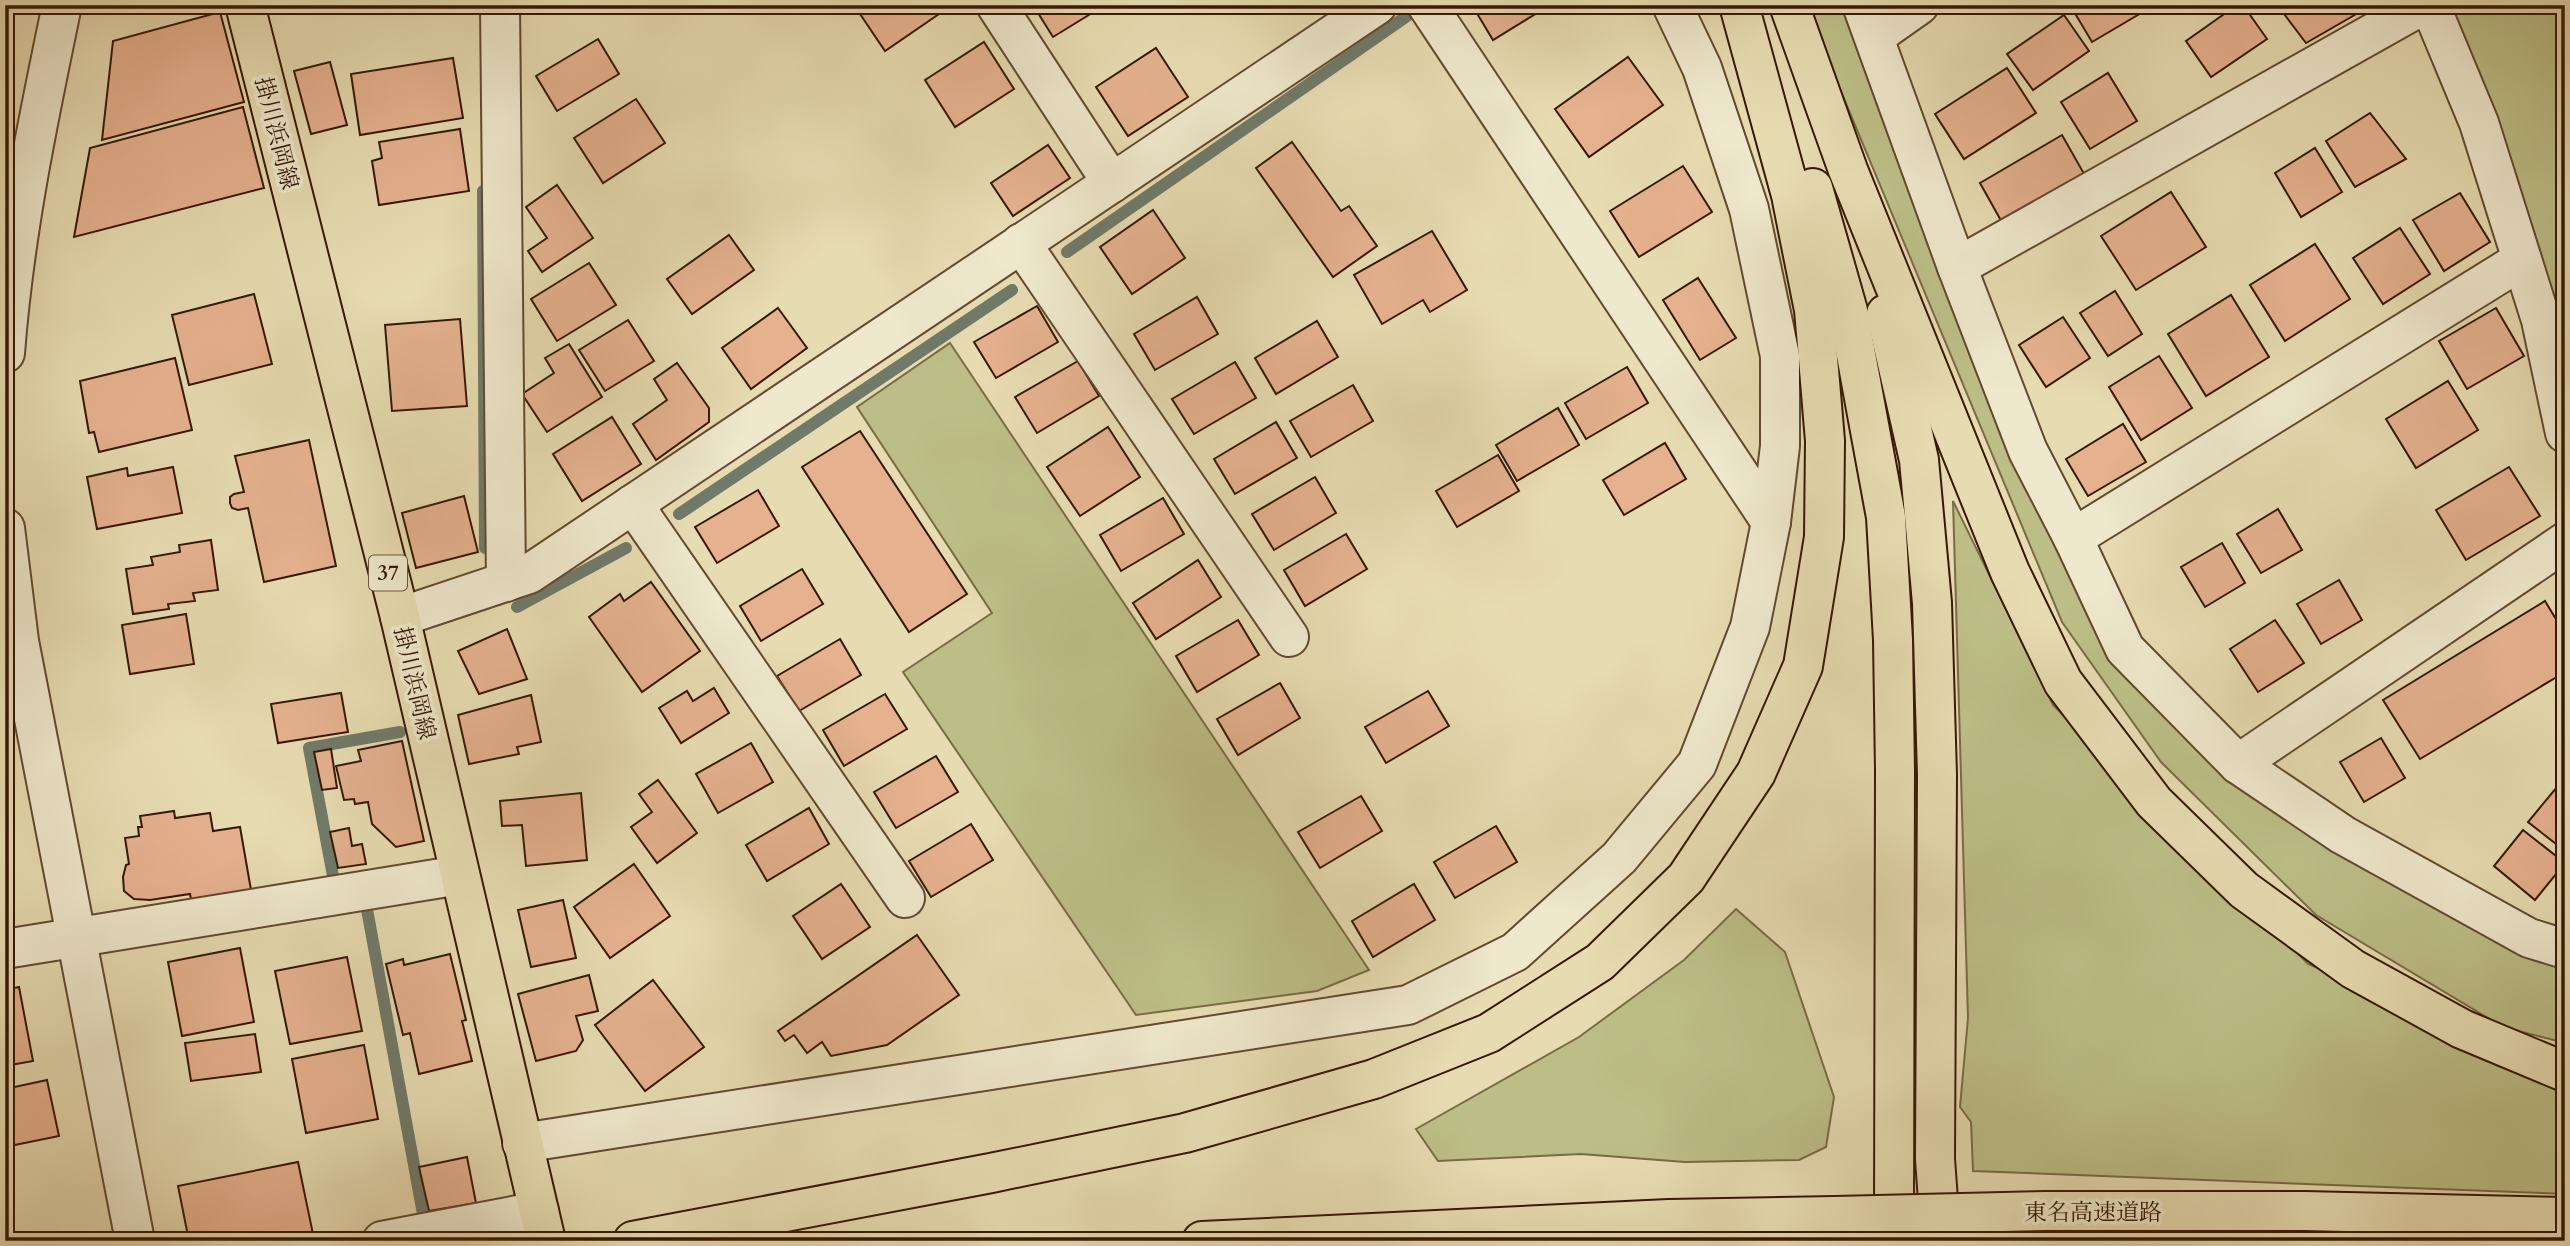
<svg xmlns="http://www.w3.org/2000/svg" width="2570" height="1246" viewBox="0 0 2570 1246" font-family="Cardo,'Noto Serif JP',serif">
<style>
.green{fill:#bdbe87;stroke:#7a6b46;stroke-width:2}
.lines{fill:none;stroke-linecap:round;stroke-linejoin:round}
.stream{stroke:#707a69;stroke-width:12}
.building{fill:#e5b18f;stroke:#361804;stroke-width:2}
.minor-casing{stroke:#62492f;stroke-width:42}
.tertiary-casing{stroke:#62492f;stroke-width:42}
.primary-casing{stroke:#361804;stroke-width:42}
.motorway-casing{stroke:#361804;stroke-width:42}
.minor{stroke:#efe8cc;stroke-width:38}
.tertiary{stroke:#efe8cc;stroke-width:38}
.primary{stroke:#e7dbb1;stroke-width:38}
.motorway{stroke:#e7dbb1;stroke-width:38}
.motorway-bridge-casing{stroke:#361804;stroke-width:42;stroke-linecap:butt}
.motorway-bridge{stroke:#e7dbb1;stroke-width:38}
.labels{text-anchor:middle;stroke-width:7;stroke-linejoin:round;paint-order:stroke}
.shield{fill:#efe8cc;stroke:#6e5640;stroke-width:2}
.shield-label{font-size:21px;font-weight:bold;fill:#361804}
.street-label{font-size:23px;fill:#361804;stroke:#efe8cc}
</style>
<rect width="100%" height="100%" fill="#e7dbb1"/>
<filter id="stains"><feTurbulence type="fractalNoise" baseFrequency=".00286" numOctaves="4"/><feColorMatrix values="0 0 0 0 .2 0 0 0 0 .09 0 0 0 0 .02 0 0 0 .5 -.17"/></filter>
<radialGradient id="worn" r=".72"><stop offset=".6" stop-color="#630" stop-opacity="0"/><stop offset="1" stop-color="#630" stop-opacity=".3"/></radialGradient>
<!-- green -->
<g class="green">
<polygon points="1805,5 1866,5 2031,458 2176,720 2565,945 2565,1043 2503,1027 2316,915 2161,762 2062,622"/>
<polygon points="2437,5 2565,5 2565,439"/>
<polygon points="950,343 1369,970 1317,991 1136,1015 903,672 992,613 857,407"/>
<polygon points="1953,501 2053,705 2308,964 2565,1072 2565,1194 1973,1171 1971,1122 1960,1107 1968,1018"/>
<polygon points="1736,909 1785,952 1834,1097 1826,1147 1799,1160 1685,1162 1581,1154 1438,1161 1416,1129 1579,1037 1684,960"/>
</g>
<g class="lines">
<!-- stream -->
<g class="stream">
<polyline points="483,191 485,548"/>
<polyline points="1067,252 1407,16"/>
<polyline points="679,514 1012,290"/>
<polyline points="517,607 626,548"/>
<polyline points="333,876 309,748 400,732"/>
<polyline points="366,904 423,1214"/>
</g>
</g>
<!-- building -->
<g class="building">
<polygon points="854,5 933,5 939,14 885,51"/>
<polygon points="1033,5 1105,5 1053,37"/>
<polygon points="1472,5 1550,5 1493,40"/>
<polygon points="2070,5 2152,5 2153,6 2092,42"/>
<polygon points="2237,5 2243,5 2267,39 2211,77 2186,41"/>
<polygon points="2362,5 2365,9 2306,43 2278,6"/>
<polygon points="220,12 244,102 102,140 113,41"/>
<polygon points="2064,15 2089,51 2033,90 2007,54"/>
<polygon points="598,39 619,74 557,111 536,76"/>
<polygon points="984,42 1014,89 955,127 925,80"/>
<polygon points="1156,48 1188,97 1128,136 1096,87"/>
<polygon points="1628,57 1663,105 1589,157 1555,109"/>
<polygon points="453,58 463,118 360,135 351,74"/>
<polygon points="330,62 347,125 311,134 294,71"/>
<polygon points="2007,68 2036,113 1964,159 1935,114"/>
<polygon points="2108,73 2137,121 2090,149 2061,102"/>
<polygon points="636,99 665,143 603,183 574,138"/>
<polygon points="243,107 264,188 74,237 90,148"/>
<polygon points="2370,113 2406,159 2355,187 2326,141"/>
<polygon points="460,129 469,191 379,205 372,161 382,158 379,142"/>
<polygon points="2062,135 2087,179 2004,226 1980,183"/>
<polygon points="1292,142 1341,211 1349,206 1377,246 1333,277 1256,168"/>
<polygon points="1048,145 1070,178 1013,216 991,183"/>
<polygon points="2315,148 2342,192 2301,217 2275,173"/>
<polygon points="1683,166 1712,212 1639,257 1610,211"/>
<polygon points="557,185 593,238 542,272 528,251 547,238 526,207"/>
<polygon points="2171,192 2206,247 2136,290 2101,236"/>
<polygon points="2460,193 2490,242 2444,271 2413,220"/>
<polygon points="1153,210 1185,258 1132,294 1100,247"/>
<polygon points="2400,228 2430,274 2383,304 2353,258"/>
<polygon points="1432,231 1467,290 1430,312 1423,300 1382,324 1354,275"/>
<polygon points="729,235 754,270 692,314 667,279"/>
<polygon points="2315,244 2350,299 2285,341 2250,285"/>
<polygon points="589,263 616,305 557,341 531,299"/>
<polygon points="1698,278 1736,338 1700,360 1663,300"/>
<polygon points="2115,291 2142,334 2108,356 2080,313"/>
<polygon points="254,294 272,364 189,385 172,315"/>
<polygon points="2231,295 2269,357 2206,396 2168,334"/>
<polygon points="1197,297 1218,334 1155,370 1134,334"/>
<polygon points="1037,306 1058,342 996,378 974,342"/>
<polygon points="778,308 807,348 751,389 722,348"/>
<polygon points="2496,308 2524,356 2467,389 2439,341"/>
<polygon points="2063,317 2090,358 2046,387 2019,345"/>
<polygon points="460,319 467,406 392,411 385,325"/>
<polygon points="628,320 654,361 605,391 579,350"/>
<polygon points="1317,321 1338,357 1276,394 1255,358"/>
<polygon points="569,344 602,397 547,432 522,394 554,373 545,358"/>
<polygon points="2159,356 2192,408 2141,440 2109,387"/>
<polygon points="175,358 192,430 99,452 94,432 89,433 80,381"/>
<polygon points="1078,361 1099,396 1037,433 1015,397"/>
<polygon points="1235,362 1256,398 1194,434 1172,399"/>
<polygon points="677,363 709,408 709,422 656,460 633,424 667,400 654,379"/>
<polygon points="1627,367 1648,403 1586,439 1565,403"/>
<polygon points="2448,381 2478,430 2416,468 2386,419"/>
<polygon points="1353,385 1373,421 1311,457 1290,421"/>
<polygon points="1558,408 1579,445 1517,481 1496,445"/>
<polygon points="612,417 641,464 582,501 553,454"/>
<polygon points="1276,422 1297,458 1235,494 1214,459"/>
<polygon points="2123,424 2146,462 2088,496 2066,459"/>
<polygon points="1108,427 1140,477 1080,516 1047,467"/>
<polygon points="860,431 967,594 909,632 802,467"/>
<polygon points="309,440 336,566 264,582 248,508 238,510 232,508 230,503 230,497 234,494 244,492 235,456"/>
<polygon points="1665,443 1686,479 1624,515 1603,480"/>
<polygon points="1498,455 1519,491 1457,527 1436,491"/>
<polygon points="173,467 182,513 97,529 87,477 127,468 128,476"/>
<polygon points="2509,467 2540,516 2466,560 2436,510"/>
<polygon points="1315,477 1336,513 1274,550 1252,514"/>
<polygon points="758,490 779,526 717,563 695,527"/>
<polygon points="464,496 478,552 416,568 402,513"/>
<polygon points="1163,498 1184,534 1121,571 1100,535"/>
<polygon points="2278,509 2302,550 2261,573 2237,534"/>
<polygon points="1346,534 1367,569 1305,606 1284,570"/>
<polygon points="211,540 218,590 193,593 195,601 168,604 169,609 133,614 126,569 153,565 151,557 180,552 179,545"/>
<polygon points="2222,543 2245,583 2205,607 2181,567"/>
<polygon points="1198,560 1221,597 1156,639 1133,603"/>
<polygon points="802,569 823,604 761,641 740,606"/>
<polygon points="2339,580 2362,620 2321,644 2297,604"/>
<polygon points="651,582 700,651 642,692 589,617 620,594 624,601"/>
<polygon points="2545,601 2565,634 2565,672 2420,759 2383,700"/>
<polygon points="186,614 194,664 130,674 122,625"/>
<polygon points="1238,620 1259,655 1197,692 1176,656"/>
<polygon points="2275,620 2304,663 2258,692 2230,649"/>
<polygon points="507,629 527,679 479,694 458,651"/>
<polygon points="840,639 861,675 799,711 777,676"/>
<polygon points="1280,683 1300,718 1238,755 1217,719"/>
<polygon points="714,688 729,713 681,743 659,708 687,691 693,701"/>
<polygon points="1428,691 1449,726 1386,763 1365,727"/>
<polygon points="341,693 348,732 278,743 271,704"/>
<polygon points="885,694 907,729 844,766 823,730"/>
<polygon points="531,695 541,742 517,747 519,754 469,764 458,715"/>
<polygon points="2381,738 2405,778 2364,802 2340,762"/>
<polygon points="402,741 424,841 396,847 372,824 368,802 355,804 354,799 344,800 336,766 361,761 358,750"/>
<polygon points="751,743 773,782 718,813 696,774"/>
<polygon points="331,749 337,788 322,790 314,752"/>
<polygon points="936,756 958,792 896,828 874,792"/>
<polygon points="658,780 697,833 657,863 631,827 652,812 639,794"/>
<polygon points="2562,781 2565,784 2565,851 2528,822"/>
<polygon points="581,793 587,860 526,866 522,825 502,826 500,801"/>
<polygon points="1361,796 1382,831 1320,868 1298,832"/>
<polygon points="809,808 829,844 767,881 746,845"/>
<polygon points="174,811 175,818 210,813 213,831 240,827 251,890 191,899 190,894 150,900 134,899 124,891 123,877 126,865 129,864 125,838 139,836 138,827 142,827 140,816"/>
<polygon points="971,824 993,860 931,897 909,861"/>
<polygon points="1496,826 1517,862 1455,898 1434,862"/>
<polygon points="349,828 352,846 362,844 366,864 338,868 330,832"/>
<polygon points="2523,830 2565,863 2535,900 2494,866"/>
<polygon points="634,864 670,916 610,958 574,907"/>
<polygon points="841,884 870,927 822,959 793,916"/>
<polygon points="1414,884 1435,920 1373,957 1352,921"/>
<polygon points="563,900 576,958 531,967 518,910"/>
<polygon points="917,935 959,995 887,1045 831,1056 822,1042 807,1053 794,1035 785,1041 778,1031"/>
<polygon points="240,948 254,1022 182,1036 168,962"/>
<polygon points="450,954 466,1020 462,1021 472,1061 419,1074 410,1033 403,1035 386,964 403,959 404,965"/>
<polygon points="347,957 362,1031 290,1044 275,971"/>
<polygon points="589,975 598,1011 576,1016 583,1040 576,1051 536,1061 518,994"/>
<polygon points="653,980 704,1047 645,1091 595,1025"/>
<polygon points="19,987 33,1061 5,1066 5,990"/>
<polygon points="255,1034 261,1072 191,1081 185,1043"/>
<polygon points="364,1045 378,1119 306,1133 292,1059"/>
<polygon points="47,1080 59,1136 5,1147 5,1089"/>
<polygon points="467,1157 476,1203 429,1211 419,1167"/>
<polygon points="298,1162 313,1234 282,1241 189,1241 178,1186"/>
</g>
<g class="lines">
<!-- minor casing -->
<g class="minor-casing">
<g id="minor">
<polyline points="996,5 1112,183"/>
<polyline points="1427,5 1771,522"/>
<polyline points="1862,5 1957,267 2028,451 2073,538 2125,649 2238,764 2343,835 2529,938 2565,949"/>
<polyline points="2430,5 2479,123 2541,320 2565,433"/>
<polyline points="500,6 506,582"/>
<polyline points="1875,36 1919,5"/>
<polyline points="1021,243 1289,637"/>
<polyline points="1957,267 2423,5"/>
<polyline points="633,504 905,898"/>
<polyline points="2073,538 2522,260"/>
<polyline points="400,617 529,574 1377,5"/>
<polyline points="2238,764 2565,542"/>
<polyline points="5,949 460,875"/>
<polyline points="522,1143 1408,1005 1515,952 1619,858 1697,764 1750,627 1771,522 1780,446 1780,356 1749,209 1702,68 1672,5"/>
<polyline points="382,1241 539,1211"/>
</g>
</g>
<!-- tertiary casing -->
<g class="tertiary-casing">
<g id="tertiary">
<path d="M5 353C14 235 38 120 62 5"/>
<polyline points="5,528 19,641 135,1241"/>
</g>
</g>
<!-- primary casing -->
<g class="primary-casing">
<polyline id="primary" points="245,5 400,617 546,1241"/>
</g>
<!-- motorway casing -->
<g class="motorway-casing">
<g id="motorway">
<polyline points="1789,5 1848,170 2010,572 2063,682 2154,802 2244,890 2353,969 2462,1029 2565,1072"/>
<polyline points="1813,188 1848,311 1886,517 1893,640 1895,770 1894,1216 1897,1241"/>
<polyline points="1886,314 1919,460 1932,603 1937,775 1935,1159 1941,1241"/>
<polyline points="2047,1211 2304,1211 2565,1217"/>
<polyline points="633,1241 991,1173 1185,1133 1374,1079 1489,1033 1600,962 1686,878 1756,773 1803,666 1824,537 1825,441 1814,310 1791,195 1739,5"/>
<polyline points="1202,1241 1669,1219 1835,1216"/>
</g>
</g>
<!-- minor -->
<use href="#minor" class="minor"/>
<!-- tertiary -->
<use href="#tertiary" class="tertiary"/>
<!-- primary -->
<use href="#primary" class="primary"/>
<!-- motorway -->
<use href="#motorway" class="motorway"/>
<!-- motorway-bridge casing -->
<g class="motorway-bridge-casing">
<polyline id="motorway-bridge" points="1835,1216 2047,1211"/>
</g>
<!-- motorway-bridge -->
<use href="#motorway-bridge" class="motorway-bridge"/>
</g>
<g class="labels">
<!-- shield labels -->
<rect class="shield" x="369" y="555.5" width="38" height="35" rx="5"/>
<g class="shield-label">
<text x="388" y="580">37</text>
</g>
<!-- street labels -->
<g class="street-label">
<text transform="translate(277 133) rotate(76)" y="8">掛川浜岡線</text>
<text transform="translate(415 683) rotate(77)" y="8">掛川浜岡線</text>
<text x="2093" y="1220">東名高速道路</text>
</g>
</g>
<!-- margin -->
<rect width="2570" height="1246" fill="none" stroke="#e7dbb1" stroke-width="28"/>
<rect x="7" y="7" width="2556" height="1232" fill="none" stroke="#361804" stroke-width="3.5"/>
<rect x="14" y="14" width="2542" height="1218" fill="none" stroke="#361804" stroke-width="2"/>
<rect width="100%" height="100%" filter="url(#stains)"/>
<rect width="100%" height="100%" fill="url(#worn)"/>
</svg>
